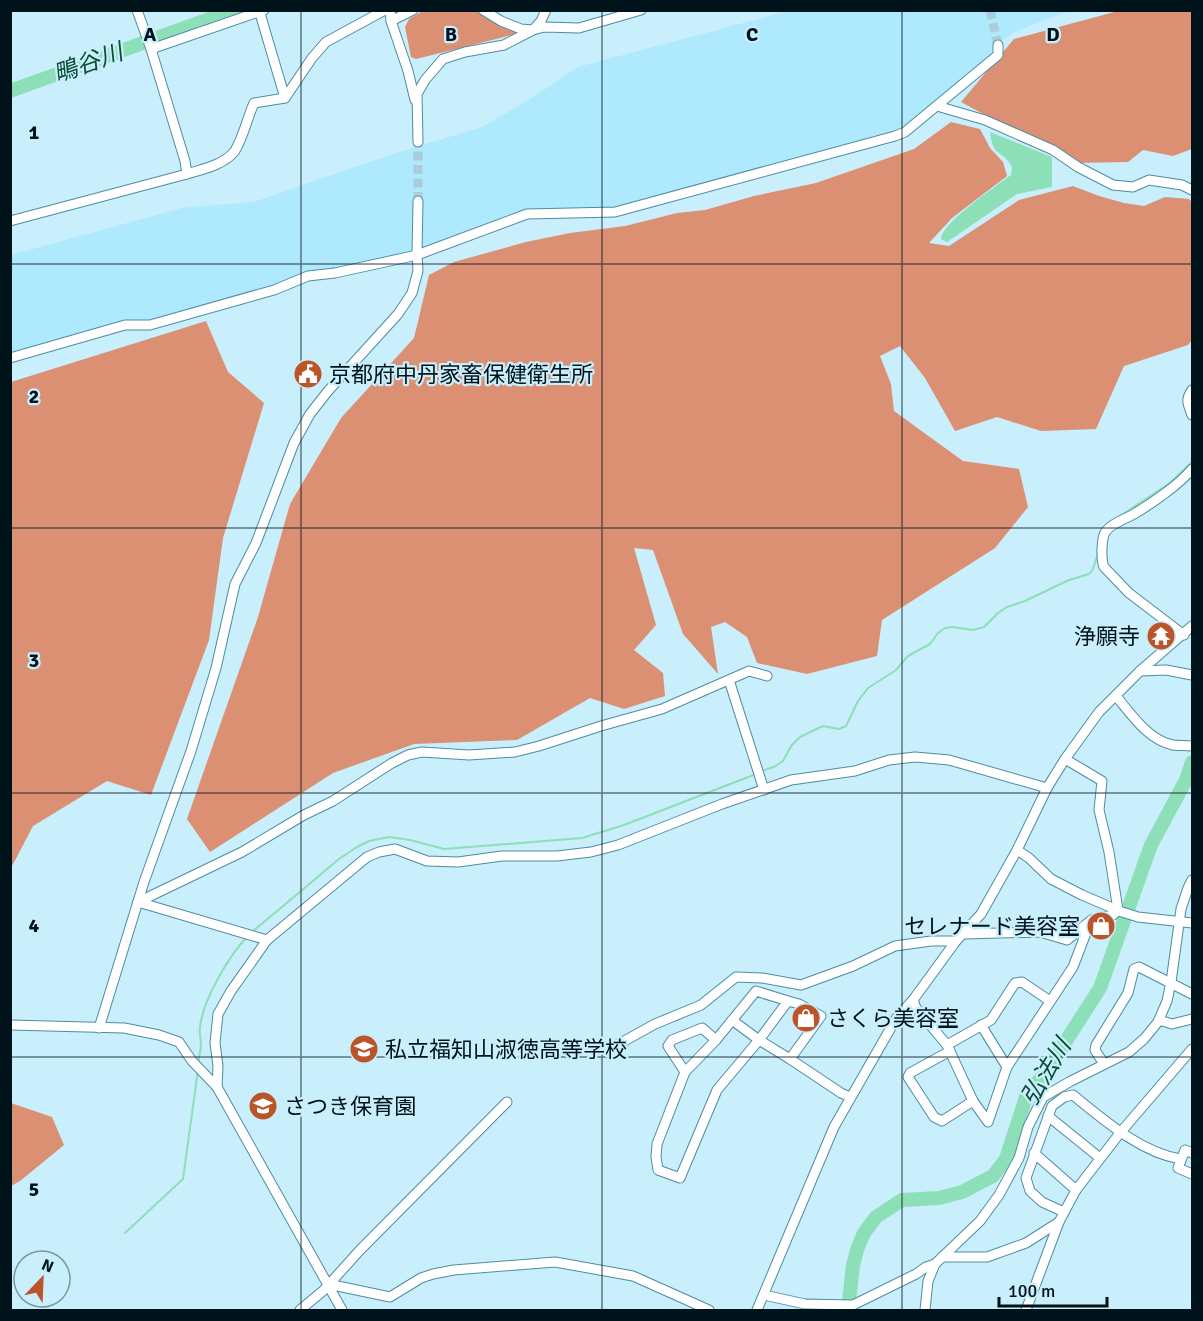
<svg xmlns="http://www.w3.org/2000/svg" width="1203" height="1321" viewBox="0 0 1203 1321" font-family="Signika,'Noto Sans JP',sans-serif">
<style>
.built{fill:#aee9fe}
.forest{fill:#db9073}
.water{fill:#8cdfb6}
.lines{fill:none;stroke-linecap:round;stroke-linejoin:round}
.stream{stroke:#8cdfb6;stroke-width:2}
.river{stroke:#8cdfb6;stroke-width:14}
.minor-tunnel{stroke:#abcdda;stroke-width:9;stroke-dasharray:9 4.5;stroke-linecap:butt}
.minor-casing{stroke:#4d8ca1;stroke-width:11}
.minor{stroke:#fff;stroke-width:9}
.grid{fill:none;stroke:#00121a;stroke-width:1.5;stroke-opacity:0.55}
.labels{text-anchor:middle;stroke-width:4.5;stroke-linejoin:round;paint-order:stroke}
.poi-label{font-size:22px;fill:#00121a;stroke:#c9eefc;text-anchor:start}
.water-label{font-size:24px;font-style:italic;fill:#094e34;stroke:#c9eefc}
.grid-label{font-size:20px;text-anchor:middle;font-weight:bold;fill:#00121a;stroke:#c9eefc;stroke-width:4.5;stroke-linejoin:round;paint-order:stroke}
</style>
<rect width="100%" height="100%" fill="#c9eefc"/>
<!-- built -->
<polygon class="built" points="788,11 1068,11 1017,31 994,45 990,56 922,114 894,131 844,147 615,209 528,209 411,252 307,274 255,295 149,322 11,354 11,255 182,208 254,202 393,154 482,127 529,100 578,67"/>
<!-- forest -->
<g class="forest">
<polygon points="423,11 480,11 516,30 516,34 416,59 411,57 405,27 409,19"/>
<polygon points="1118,11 1192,11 1192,149 1173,156 1143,150 1128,162 1074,163 961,102 1014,39"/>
<polygon points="951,122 980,129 990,148 1003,162 1007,176 952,218 929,243 949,246 1019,200 1073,186 1099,196 1124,203 1144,206 1165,197 1189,199 1192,202 1192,340 1188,345 1124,366 1096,429 1041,431 997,417 955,431 925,378 900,346 880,356 891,384 894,411 963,461 1019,469 1028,507 995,548 882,620 877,656 807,674 757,663 747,637 725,622 711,627 718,674 683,634 653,550 634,548 656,625 634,650 663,673 665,696 624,709 590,698 517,740 414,744 333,773 210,852 187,819 258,617 290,504 341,418 414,338 429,275 454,262 526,242 570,233 625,226 677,213 705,210 754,196 816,183 914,149"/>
<polygon points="206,321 228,372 264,403 223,538 209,640 151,795 107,781 33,826 11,868 11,382"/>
<polygon points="11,1103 52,1117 64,1145 20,1181 11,1186"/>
</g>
<!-- water -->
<path class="water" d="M990 132 1052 157V187L1017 194 947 242 941 239C942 223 996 186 1011 175L1012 167C1003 149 993 159 990 132Z"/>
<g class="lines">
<!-- stream -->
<g class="stream">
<polyline points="1120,516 1170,483 1192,462"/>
<polyline points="761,771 774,767 783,761 791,746 800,737 823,726 839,729 846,726 858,701 868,688 896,670 908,656 930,644 938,633 945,628 952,627 973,630 984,627 998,613 1007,607 1025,601 1069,580 1089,574 1093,569 1098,553"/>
<polyline points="252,932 339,859 357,847 369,841 389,837 410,840 444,849 582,838 624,825 756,774"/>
<path d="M198 1064C199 1058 200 1052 201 1046 201 1040 199 1033 200 1027 203 1000 229 955 248 936"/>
<polyline points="125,1233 183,1179 198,1070"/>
</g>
<!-- river -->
<g class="river">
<polyline points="10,91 234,10"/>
<polyline points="848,1310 853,1265 858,1247 864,1233 876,1217 902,1200 939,1198 962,1192 993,1176 1006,1159 1027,1094 1046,1072 1100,988 1151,845 1186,780 1192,762"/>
</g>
<!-- minor-tunnel -->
<g class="minor-tunnel">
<polyline points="990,10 998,45"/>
<polyline points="418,201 418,142"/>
</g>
<!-- minor casing -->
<g class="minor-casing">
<g id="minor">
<polyline points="137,10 151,49 185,161 187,174"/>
<polyline points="259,10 285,98"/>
<polyline points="390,10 391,21 408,71 415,100"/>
<polyline points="483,10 501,21 521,29 533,30 544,27 579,28 641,10"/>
<polyline points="391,21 413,10"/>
<polyline points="151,49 264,10"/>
<polyline points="937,106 985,120 1053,150 1078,167 1113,185 1133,187 1149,180 1182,185 1192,190"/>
<polyline points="418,142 417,94 425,80 443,59 465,52 504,45 533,30 541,21 546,10"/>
<path d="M10 221 187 174C203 169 223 165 234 152 242 141 248 116 254 103L285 98 312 58 326 42 385 10"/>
<polyline points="10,358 125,325 150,325 274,290 308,276 335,273 417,255 527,214 615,212 895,136 905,132 998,55 998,45"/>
<path d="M1192 390C1185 400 1188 404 1192 415"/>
<path d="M1184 635 1129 593 1104 567C1101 560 1101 537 1106 531 1112 523 1125 519 1134 514 1151 504 1180 484 1192 469"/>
<polyline points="1140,671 1192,626"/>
<polyline points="729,680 764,790"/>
<path d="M1116 696C1131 714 1148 740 1173 745 1179 746 1186 745 1192 746"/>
<polyline points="1017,850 1029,858 1051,879 1082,895 1122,912 1138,917 1192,923"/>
<polyline points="138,902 242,852 304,815 333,801 392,763 408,755 422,752 469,755 515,752 539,746 601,726 662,709 749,671 767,676"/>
<polyline points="138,902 267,940"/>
<polyline points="964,934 1040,932 1067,940 1089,922"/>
<polyline points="913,1000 916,1008 947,1045 973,1101 988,1122 1007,1067 1073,967 1091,920 1113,915 1118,910 1109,852 1099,810 1102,781 1065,759"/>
<polyline points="788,1001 799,1004 821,1016 790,1059"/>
<polyline points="732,1020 759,1040 788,1001 756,991 716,1040 685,1072 657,1144 656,1157 658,1170 680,1178 717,1090 759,1040 790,1059 841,1093 850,1097"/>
<polyline points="1159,1020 1172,1024 1192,1019"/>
<polyline points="10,1025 124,1028 159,1035 179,1042 192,1061 217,1087 342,1310"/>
<polyline points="981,1025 1007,1067"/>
<polyline points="99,1028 144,882 191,751 216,668 235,584 256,543 294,443 310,414 328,391 398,314 412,293 418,271 417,255 418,201"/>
<polyline points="617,1045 655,1024 701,1005 736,977 762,978 801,985 853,966 895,946 931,941 956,941"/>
<polyline points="947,1045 991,1020 1015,983 1022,982 1050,1001"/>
<polyline points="950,1051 910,1073 908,1077 934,1117 942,1121 973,1101"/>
<polyline points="1104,1064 1095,1050 1096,1045 1128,993 1134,969 1139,967 1192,994"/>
<polyline points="685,1072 668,1046 672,1040 702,1028 716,1040"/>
<polyline points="217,1087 218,1066 215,1043 218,1014 231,991 267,940 367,857 379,852 395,849 427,861 458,862 502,856 557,856 591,852 618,845 722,804 791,780 855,771 889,760 915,757 949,760 1047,788"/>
<polyline points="1048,1116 1100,1158"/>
<polyline points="1034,1153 1076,1190"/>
<polyline points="1192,1153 1185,1150 1178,1168 1192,1174"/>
<path d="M1064 1212 1042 1202 1030 1191 1026 1178 1052 1106 1064 1097 1073 1095C1104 1120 1140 1152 1180 1159"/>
<polyline points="942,1257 987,1257 1026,1243 1059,1222"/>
<polyline points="328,1284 390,1297 421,1278 433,1274 454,1270 555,1262 633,1276 709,1310"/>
<polyline points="764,1295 805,1304 853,1305 916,1274 926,1267 935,1264"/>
<polyline points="300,1310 324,1290 360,1250 507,1102"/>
<polyline points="757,1310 834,1127 897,1017 913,1000 956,941 981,914 1017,850 1047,788 1065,759 1099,712 1140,671 1166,670 1192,675"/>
<polyline points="925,1310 928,1281 935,1264 980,1221 999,1195 1019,1158 1028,1127 1043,1097 1071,1081 1129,1052 1144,1039 1158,1022 1167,1001 1171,982 1181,909 1188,888 1192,880"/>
<polyline points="1026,1310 1059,1222 1076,1190 1120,1133 1192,1049"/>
</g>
</g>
<!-- minor -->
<use href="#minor" class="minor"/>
</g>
<!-- grid -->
<path class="grid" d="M301 10V1310M602 10V1310M902 10V1310M10 264H1192M10 528H1192M10 793H1192M10 1057H1192"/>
<!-- icons -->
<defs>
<g id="civic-disc" transform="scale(1.5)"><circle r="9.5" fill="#bb5529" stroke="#c9eefc"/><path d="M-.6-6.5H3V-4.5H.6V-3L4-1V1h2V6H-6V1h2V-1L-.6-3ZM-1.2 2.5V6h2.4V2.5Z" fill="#fff"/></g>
<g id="temple-disc" transform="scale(1.5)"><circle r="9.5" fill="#bb5529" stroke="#c9eefc"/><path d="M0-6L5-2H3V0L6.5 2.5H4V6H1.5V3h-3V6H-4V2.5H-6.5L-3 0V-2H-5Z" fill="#fff"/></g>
<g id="shop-disc" transform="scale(1.5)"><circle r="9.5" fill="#bb5529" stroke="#c9eefc"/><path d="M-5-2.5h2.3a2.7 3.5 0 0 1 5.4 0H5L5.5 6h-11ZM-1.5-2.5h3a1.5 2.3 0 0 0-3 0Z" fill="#fff"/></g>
<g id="school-disc" transform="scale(1.5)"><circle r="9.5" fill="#bb5529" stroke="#c9eefc"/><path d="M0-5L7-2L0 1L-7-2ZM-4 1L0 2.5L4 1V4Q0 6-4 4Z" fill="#fff"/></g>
</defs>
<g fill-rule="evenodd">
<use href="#civic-disc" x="308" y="374"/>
<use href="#temple-disc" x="1161" y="636"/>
<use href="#shop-disc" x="1101" y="926"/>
<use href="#shop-disc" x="806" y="1018"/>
<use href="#school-disc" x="364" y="1049"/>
<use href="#school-disc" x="263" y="1106"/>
</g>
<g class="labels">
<!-- poi labels -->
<g class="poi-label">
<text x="329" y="382">京都府中丹家畜保健衛生所</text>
<text x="1140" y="644" text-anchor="end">浄願寺</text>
<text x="1080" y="934" text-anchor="end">セレナード美容室</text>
<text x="827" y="1026">さくら美容室</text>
<text x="385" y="1057">私立福知山淑徳高等学校</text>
<text x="284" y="1114">さつき保育園</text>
</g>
<!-- water labels -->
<g class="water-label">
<text transform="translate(88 63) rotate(-20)" y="8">鴫谷川</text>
<text transform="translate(1046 1072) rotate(-59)" y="8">弘法川</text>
</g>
</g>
<g class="grid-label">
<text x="150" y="41">A</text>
<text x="451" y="41">B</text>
<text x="752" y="41">C</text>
<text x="1053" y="41">D</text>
<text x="34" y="139">1</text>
<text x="34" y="403">2</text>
<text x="34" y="667">3</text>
<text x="34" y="932">4</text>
<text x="34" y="1196">5</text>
</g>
<!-- border -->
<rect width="1203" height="1321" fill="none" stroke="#00121a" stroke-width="24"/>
<!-- north arrow -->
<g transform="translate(42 1279) rotate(23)"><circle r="28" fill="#c9eefc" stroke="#7996a2" stroke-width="1.5"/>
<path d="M0-4.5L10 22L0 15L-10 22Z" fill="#bb5529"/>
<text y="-9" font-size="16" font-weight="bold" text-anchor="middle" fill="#00121a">N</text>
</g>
<!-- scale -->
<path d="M999 1297v9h108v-9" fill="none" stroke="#00121a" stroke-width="3"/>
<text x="1008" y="1297" font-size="18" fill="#00121a" stroke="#c9eefc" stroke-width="4.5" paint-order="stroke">100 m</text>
</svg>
